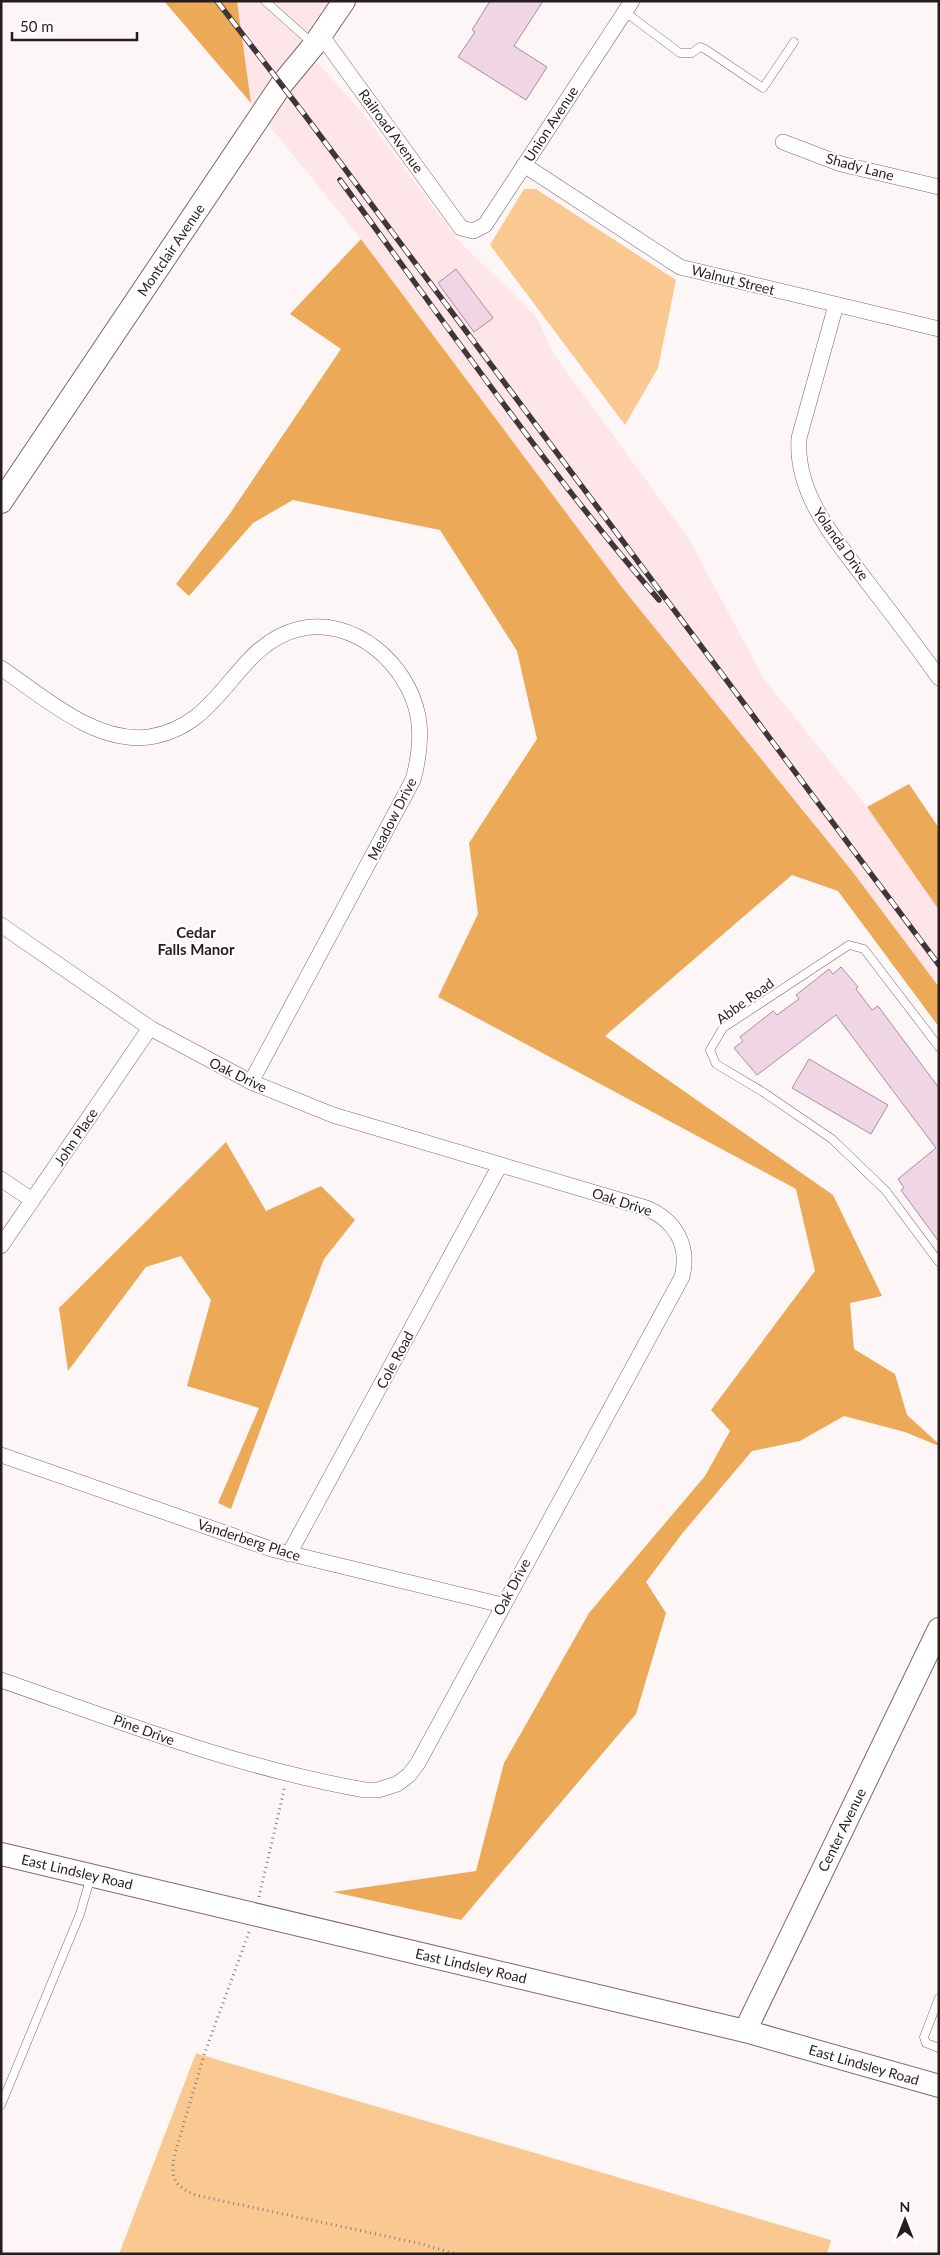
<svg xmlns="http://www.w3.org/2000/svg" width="940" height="2255" viewBox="0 0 940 2255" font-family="Lato,sans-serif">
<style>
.built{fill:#fee6e8}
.green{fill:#fac992}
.forest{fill:#ecaa59}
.building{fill:#f0d6e4;stroke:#a78f9c}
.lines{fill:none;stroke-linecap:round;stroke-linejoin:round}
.lane-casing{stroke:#816769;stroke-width:9}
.street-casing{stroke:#816769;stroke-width:16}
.secondary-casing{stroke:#816769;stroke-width:24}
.path{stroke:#887f80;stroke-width:3;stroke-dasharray:1 4;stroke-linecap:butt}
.lane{stroke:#fff;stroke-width:8}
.street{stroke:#fff;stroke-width:15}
.secondary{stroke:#fff;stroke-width:22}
.rail-casing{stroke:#403637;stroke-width:5.5}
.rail{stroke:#fff;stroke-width:4;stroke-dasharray:11;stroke-linecap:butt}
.labels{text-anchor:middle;stroke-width:4;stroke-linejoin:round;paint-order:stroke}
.street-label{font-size:14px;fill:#281d1e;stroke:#fff}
.neighbourhood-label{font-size:15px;font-weight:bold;fill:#281d1e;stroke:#fff}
</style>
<rect width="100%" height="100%" fill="#fcf6f6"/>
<!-- built -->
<polygon class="built" points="237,1 329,1 293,54 319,64 364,115 458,240 537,317 553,353 689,539 764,679 867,807 939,910 939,987 852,871 624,590 361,239 251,103"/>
<!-- green -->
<g class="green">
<polygon points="524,189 536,189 676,280 658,368 625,425 490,245"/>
<polygon points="196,2053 215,2059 831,2240 827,2254 119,2254"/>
</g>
<!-- forest -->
<g class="forest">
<polygon points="164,1 237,1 251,103"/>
<polygon points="361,239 624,590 852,871 939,987 939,1027 838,891 792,875 605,1036 833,1195 882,1296 850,1303 854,1349 895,1374 907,1415 939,1444 939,1446 905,1432 844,1416 800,1441 752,1451 681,1535 646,1582 666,1613 636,1714 461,1920 333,1892 476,1871 504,1763 589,1613 705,1476 730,1431 711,1410 815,1271 796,1189 438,997 478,914 469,843 537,739 517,651 440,530 293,500 253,523 189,596 176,584 229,515 341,349 290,314"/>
<polygon points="909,784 939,828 939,910 867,807"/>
<polygon points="226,1142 266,1211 321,1186 355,1220 324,1259 231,1509 218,1503 259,1408 187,1386 211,1300 181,1256 146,1267 68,1371 59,1308"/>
</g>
<!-- building -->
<g class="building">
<polygon points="490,1 543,1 514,46 547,67 526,100 458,57 475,32 472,30"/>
<polygon points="456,269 493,318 474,332 438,283"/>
<polygon points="841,967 858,987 856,989 872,1010 878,1006 939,1088 939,1242 901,1190 904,1188 898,1179 936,1148 836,1015 757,1075 734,1048 743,1041 740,1037 763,1019 773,1011 777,1015 799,999 796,995 819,977 829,969 833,974"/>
<polygon points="809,1059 888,1105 871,1134 792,1088"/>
</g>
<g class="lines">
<!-- lane casing -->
<g class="lane-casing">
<g id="lane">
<polyline points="265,1 312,43"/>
<polyline points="625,12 680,53 692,53 700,47 705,49 763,88 794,42"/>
<polyline points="939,1047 864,949 849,945 723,1028 710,1050 716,1064 763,1092 832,1139 886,1191 939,1262"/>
<polyline points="939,1998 924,2037 926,2043 939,2048"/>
<polyline points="1,2105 80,1914 91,1876"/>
</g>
</g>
<!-- street casing -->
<g class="street-casing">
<g id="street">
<polyline points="321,35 461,228 473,231 485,225 632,1"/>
<polyline points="783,142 841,164 939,187"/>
<polyline points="524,165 680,267 939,329"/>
<path d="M836 305 799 438C795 495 836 540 868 583 892 614 916 645 939 678"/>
<path d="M1 668C44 697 95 744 149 737 224 726 233 645 299 629 354 616 408 664 418 716 422 738 419 758 413 780L251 1082"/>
<path d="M1 925 150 1028 251 1082 333 1115 646 1208C675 1220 690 1245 682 1277L418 1763 409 1775 397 1784 378 1790H365C239 1768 121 1722 1 1680"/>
<polyline points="1,1179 32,1200"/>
<polyline points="1,1246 150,1028"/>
<polyline points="1,1455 271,1549 502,1605"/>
<polyline points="289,1554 500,1165"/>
</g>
</g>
<!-- secondary casing -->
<g class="secondary-casing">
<g id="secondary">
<polyline points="1,502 281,85 314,45 344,1"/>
<polyline points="1,1854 745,2031 939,2086"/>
<polyline points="745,2031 939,1629"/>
</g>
</g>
<!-- path -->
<g class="path">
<polyline points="259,1897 285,1786"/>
<path d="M249 1932 204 2055 174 2157C171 2180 174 2185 195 2195L418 2243 456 2254"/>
</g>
<!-- lane -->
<use href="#lane" class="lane"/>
<!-- street -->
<use href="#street" class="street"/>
<!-- secondary -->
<use href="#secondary" class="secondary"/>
<!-- rail casing -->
<g class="rail-casing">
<g id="rail">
<polyline points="217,1 304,114 939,965"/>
<path d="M340 180C444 321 544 467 659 600"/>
</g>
</g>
<!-- rail -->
<use href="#rail" class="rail"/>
</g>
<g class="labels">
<!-- street labels -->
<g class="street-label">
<text transform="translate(551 124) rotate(-57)" y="5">Union Avenue</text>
<text transform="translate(391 131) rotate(54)" y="5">Railroad Avenue</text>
<text transform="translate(860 167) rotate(15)" y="5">Shady Lane</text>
<text transform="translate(171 250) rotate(-56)" y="5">Montclair Avenue</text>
<text transform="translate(733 280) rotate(14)" y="5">Walnut Street</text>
<text transform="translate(841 544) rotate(55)" y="5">Yolanda Drive</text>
<text transform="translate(392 819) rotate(-63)" y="5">Meadow Drive</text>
<text transform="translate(745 1001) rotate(-36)" y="5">Abbe Road</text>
<text transform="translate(238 1075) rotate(26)" y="5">Oak Drive</text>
<text transform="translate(76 1137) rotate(-56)" y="5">John Place</text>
<text transform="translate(622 1202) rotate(18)" y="5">Oak Drive</text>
<text transform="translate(395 1360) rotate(-62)" y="5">Cole Road</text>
<text transform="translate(249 1540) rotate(18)" y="5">Vanderberg Place</text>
<text transform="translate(512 1587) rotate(-62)" y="5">Oak Drive</text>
<text transform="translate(144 1730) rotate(20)" y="5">Pine Drive</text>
<text transform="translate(842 1830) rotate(-64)" y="5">Center Avenue</text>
<text transform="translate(77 1872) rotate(13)" y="5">East Lindsley Road</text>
<text transform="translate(471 1966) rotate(13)" y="5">East Lindsley Road</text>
<text transform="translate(864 2065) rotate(16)" y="5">East Lindsley Road</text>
</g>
<!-- neighbourhood labels -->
<g class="neighbourhood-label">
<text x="196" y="938">Cedar<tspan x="196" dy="17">Falls Manor</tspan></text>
</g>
</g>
<!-- border -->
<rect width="940" height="2255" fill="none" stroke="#281d1e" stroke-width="5"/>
<!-- north arrow -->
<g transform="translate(905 2220)" stroke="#ffffff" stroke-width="4" paint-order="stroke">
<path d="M0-4L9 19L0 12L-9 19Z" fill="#281d1e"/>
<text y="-8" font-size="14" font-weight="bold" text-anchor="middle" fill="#281d1e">N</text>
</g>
<!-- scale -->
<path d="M12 32v8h125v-8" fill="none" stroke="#281d1e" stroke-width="2.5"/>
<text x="20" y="32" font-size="15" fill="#281d1e" stroke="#ffffff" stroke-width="4" paint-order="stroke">50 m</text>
</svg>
